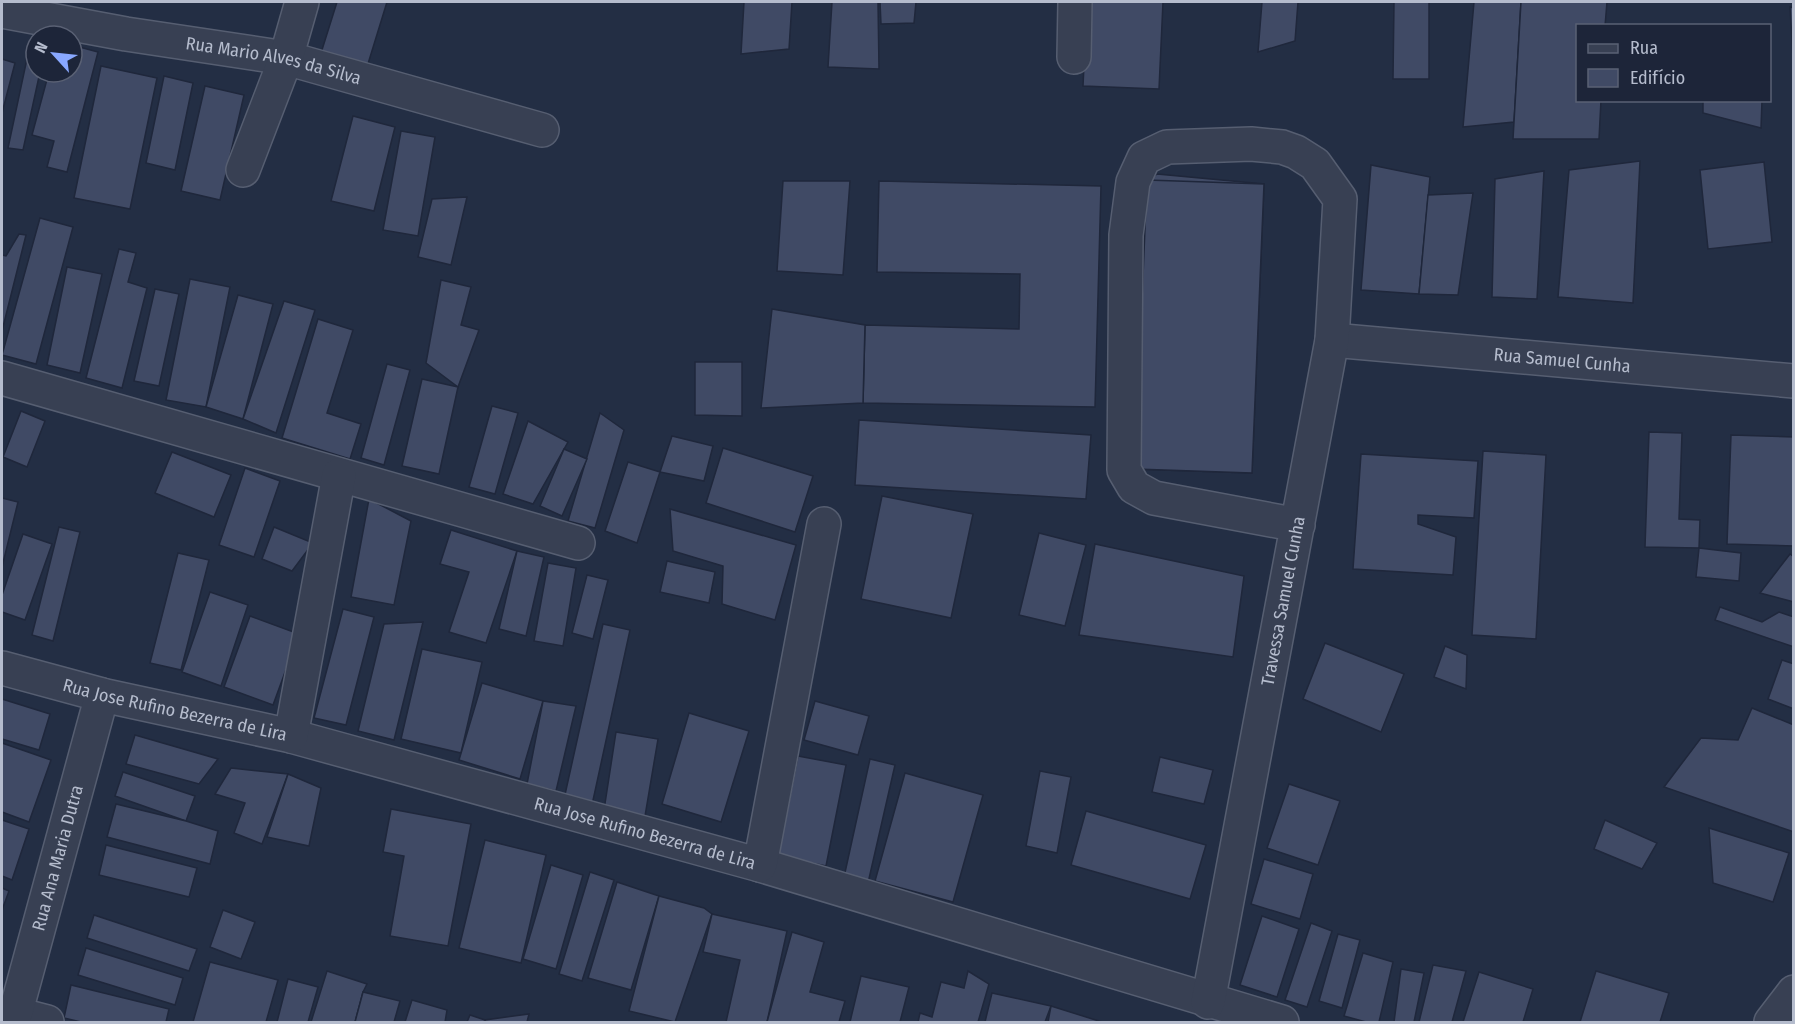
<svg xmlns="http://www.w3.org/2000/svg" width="1795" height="1024" viewBox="0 0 1795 1024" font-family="'Fira Sans Condensed',sans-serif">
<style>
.building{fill:#404a65;stroke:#1f273b;stroke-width:1.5}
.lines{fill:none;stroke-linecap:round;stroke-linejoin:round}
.minor-casing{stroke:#565e71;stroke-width:36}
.minor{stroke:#384053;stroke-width:33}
.labels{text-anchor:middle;stroke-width:4.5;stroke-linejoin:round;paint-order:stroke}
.street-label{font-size:18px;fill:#b5bccd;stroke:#1d2539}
</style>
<rect width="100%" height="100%" fill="#232e44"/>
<!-- building -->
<g class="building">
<polygon points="337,2 387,2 367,67 321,53"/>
<polygon points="744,2 792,2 789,49 741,54"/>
<polygon points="832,2 878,2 879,69 828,67"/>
<polygon points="880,2 916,2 914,23 881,24"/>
<polygon points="1087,2 1163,2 1159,89 1083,86"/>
<polygon points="1262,2 1298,2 1295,41 1258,52"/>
<polygon points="1394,2 1429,2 1429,79 1393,79"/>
<polygon points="1474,2 1521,2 1514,122 1463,127"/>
<polygon points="1521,2 1607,2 1605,26 1578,26 1578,100 1601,100 1599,139 1513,139"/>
<polygon points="1790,7 1794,8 1794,74"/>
<polygon points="72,45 98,52 67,172 47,167 54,141 32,135 49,72 72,72"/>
<polygon points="28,54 36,54 36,72 40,72 23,150 8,148"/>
<polygon points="2,59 15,63 2,113"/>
<polygon points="101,66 157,78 130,209 74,198"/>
<polygon points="164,76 193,83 175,170 146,163"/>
<polygon points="205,86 244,95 220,200 181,191"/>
<polygon points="1703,100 1762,100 1761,128 1703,113"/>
<polygon points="353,116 395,127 374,211 331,201"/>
<polygon points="401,131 435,137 418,236 383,230"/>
<polygon points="1640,161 1633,303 1558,297 1569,170"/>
<polygon points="1764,162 1772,242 1708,249 1700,170"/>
<polygon points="1371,165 1430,177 1419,294 1361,290"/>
<polygon points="1544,171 1537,299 1492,297 1495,179"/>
<polygon points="1157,174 1264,184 1252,473 1135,469 1147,180"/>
<polygon points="1147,180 1264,184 1252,473 1135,469"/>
<polygon points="783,181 850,181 843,275 777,271"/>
<polygon points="879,181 1101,186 1095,407 863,403 865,325 1019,329 1020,274 877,272"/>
<polygon points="1473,193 1458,295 1419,294 1428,195"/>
<polygon points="467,197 451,265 418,257 432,199"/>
<polygon points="40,218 73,227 36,364 2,355"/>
<polygon points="19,234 26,235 2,331 2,255 6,256"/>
<polygon points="119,249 136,253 128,282 147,288 122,388 86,378"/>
<polygon points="67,267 102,274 80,373 47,365"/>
<polygon points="190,279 230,287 206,407 166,400"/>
<polygon points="441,280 471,287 461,325 479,330 458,387 426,363"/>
<polygon points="155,289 179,294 159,386 134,381"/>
<polygon points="238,295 273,304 243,419 206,407"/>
<polygon points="284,301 315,310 276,433 243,419"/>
<polygon points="772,309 865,325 863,403 761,408"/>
<polygon points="318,319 353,330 327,413 361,424 350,459 282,438"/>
<polygon points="695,362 742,362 742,416 695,415"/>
<polygon points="387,364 410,370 384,465 361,458"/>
<polygon points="422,379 458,387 439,474 402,466"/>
<polygon points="492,406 518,413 495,494 469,487"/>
<polygon points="21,411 45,421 27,467 3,457"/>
<polygon points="600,413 624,430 595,528 568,521"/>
<polygon points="859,420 1091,435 1086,499 855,485"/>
<polygon points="528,421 568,442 533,504 503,494"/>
<polygon points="1649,432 1682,433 1679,519 1700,520 1699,548 1645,547"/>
<polygon points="1731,435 1794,437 1794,546 1727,544"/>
<polygon points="672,436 713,446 704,481 660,472"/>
<polygon points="723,448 813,476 795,532 706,503"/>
<polygon points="564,449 587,459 562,516 540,506"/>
<polygon points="1483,451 1546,455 1536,639 1472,635"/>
<polygon points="172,452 231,475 214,517 155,493"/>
<polygon points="1361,454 1478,461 1474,518 1418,515 1418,524 1456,537 1453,575 1353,569"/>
<polygon points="628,462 660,472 637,543 605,531"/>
<polygon points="245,468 280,481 254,557 219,545"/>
<polygon points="882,496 973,514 951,618 861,599"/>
<polygon points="2,498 18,502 2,567"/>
<polygon points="369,499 411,521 394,605 351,597"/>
<polygon points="670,509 796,545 775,620 722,604 723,566 673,551"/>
<polygon points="59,527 80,532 53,641 32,635"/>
<polygon points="274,527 313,543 292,571 262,559"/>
<polygon points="451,530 517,551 486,643 449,632 469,572 440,564"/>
<polygon points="1039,533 1086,545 1065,626 1019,615"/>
<polygon points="23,534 52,544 25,620 2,612 2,595"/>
<polygon points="1095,544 1244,576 1233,657 1079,635"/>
<polygon points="1699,548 1741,553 1739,581 1696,577"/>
<polygon points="517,551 544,557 526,636 499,629"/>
<polygon points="178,553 209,560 181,670 150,663"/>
<polygon points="1790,554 1794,557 1794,602 1760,593"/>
<polygon points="667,561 715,572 709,603 660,592"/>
<polygon points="548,563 576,568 563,646 534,641"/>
<polygon points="587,575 608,580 593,639 572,633"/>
<polygon points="210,592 248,605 221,686 182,672"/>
<polygon points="1720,607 1762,622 1779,612 1794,617 1794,647 1715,620"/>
<polygon points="343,609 374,617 346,725 314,718"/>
<polygon points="250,616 299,634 273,705 224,687"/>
<polygon points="423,622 394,740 358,731 384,624"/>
<polygon points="603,624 630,630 592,805 564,799"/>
<polygon points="1325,643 1404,674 1381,732 1303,699"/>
<polygon points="1445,646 1467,655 1466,689 1434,677"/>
<polygon points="422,649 482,662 461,753 401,739"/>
<polygon points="1782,660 1794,664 1794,709 1768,699"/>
<polygon points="482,683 543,701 520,779 459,760"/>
<polygon points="2,699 50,714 39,750 2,739"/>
<polygon points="543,701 576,706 556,791 527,784"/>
<polygon points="815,701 869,716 858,755 804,740"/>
<polygon points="1752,708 1794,725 1794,832 1664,787 1701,738 1738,740"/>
<polygon points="689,713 749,731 721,822 662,804"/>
<polygon points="616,732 658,739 645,816 604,810"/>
<polygon points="135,735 218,759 199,784 126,764"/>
<polygon points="2,743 51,760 29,822 2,812"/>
<polygon points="798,756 846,765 826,866 778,856"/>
<polygon points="1160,757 1213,770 1204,804 1152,792"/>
<polygon points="870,759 895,765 868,883 844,877"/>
<polygon points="231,768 288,774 262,844 234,833 245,803 215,794"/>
<polygon points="1040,771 1071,777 1057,853 1026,846"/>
<polygon points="123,772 195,796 186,821 115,796"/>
<polygon points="905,773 983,795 953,902 875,881"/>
<polygon points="288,774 321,788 309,846 267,837"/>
<polygon points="1289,784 1340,801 1318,865 1267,848"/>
<polygon points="116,804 186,821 218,831 210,864 107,837"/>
<polygon points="391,809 471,824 448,946 390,936 404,856 383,852"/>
<polygon points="1086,811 1206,845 1190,899 1071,865"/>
<polygon points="2,820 29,829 12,880 2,876"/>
<polygon points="1605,820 1657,843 1642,869 1594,849"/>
<polygon points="1709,828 1789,853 1773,902 1713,883"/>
<polygon points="485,840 546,855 521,963 459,948"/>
<polygon points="106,845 197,868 189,897 99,875"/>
<polygon points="1264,859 1313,874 1300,919 1251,904"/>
<polygon points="551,865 583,875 556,969 523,959"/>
<polygon points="590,872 614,880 582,981 559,974"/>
<polygon points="617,882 659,896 631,990 588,978"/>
<polygon points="2,888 9,891 2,910"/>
<polygon points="659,896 704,908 712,914 675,1022 629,1011"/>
<polygon points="223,910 255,922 241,959 210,947"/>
<polygon points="712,914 787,931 767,1022 726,1022 740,960 703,952"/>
<polygon points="94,915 197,949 189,971 87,938"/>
<polygon points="1262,916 1299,929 1277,997 1240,985"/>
<polygon points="1311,923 1332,931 1307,1007 1285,1000"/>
<polygon points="792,932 824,942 810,992 845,1001 839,1022 767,1022"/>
<polygon points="1338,934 1360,940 1342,1008 1319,1001"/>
<polygon points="86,948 183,978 175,1005 78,975"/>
<polygon points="1363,953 1393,962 1379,1022 1366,1022 1344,1016"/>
<polygon points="210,962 278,980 266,1022 193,1022"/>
<polygon points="1433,965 1466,971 1452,1022 1419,1022"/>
<polygon points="1401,969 1424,973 1414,1022 1394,1022"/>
<polygon points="327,971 367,984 363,992 355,1022 311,1022"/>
<polygon points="968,971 989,984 978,1022 918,1022 920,1013 932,1017 941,982 964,988"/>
<polygon points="1596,971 1669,993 1660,1022 1580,1022"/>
<polygon points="1479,972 1533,989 1523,1022 1463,1022"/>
<polygon points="861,976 909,987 900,1022 850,1022"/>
<polygon points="288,979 318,987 308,1022 277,1022"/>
<polygon points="71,985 169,1009 166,1022 81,1022 64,1018"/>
<polygon points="363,992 400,1001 394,1022 355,1022"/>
<polygon points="992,993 1051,1006 1045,1022 985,1022"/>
<polygon points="412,1000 447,1010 445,1022 405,1022"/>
<polygon points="1051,1006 1102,1022 1048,1022"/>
<polygon points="529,1014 527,1022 485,1022 485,1020"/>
<polygon points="470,1015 485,1020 484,1022 467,1022"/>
</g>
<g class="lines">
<!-- minor casing -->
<g class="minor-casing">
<g id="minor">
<path id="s1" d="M2 11 126 34 286 58 542 130"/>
<polyline points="1074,57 1075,2"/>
<polyline points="243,170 286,58 302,2"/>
<path id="s2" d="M1332 340 1794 381"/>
<polyline points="2,378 578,543"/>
<path id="s3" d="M2 668 102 695 291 736 760 865 1282 1022"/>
<polyline points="291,736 339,475"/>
<polyline points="760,865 824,524"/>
<path id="s4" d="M1208 1002 1332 340 1340 199 1315 164 1296 152 1282 147 1251 144 1167 147 1144 158 1133 182 1126 235 1124 470 1134 487 1154 498 1298 525"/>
<polyline points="16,1014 47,1022"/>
<path id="s5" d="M13 1022 102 695"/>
<polyline points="1771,1022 1794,992"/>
</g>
</g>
<!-- minor -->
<use href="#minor" class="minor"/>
</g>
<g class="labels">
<!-- street labels -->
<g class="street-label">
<text dy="6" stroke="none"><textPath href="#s1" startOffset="276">Rua Mario Alves da Silva</textPath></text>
<text dy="6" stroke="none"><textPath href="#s2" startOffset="231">Rua Samuel Cunha</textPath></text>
<text dy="6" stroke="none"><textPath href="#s4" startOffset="408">Travessa Samuel Cunha</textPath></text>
<text dy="6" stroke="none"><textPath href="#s3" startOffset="178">Rua Jose Rufino Bezerra de Lira</textPath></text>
<text dy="6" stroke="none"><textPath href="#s3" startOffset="664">Rua Jose Rufino Bezerra de Lira</textPath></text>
<text dy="6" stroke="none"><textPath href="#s5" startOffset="170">Rua Ana Maria Dutra</textPath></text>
</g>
</g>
<!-- border -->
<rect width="1795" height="1024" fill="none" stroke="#b5bccd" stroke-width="6"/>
<!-- legend -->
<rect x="1576" y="24" width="195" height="78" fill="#1d2539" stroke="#5a6174" stroke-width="1.5"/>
<rect x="1588" y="44" width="30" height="9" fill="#384053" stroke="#5a6174" stroke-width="1.5"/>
<text x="1630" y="54" font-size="18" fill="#b5bccd">Rua</text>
<rect x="1588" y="69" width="30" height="18" fill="#404a65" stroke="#5a6174" stroke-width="1.5"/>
<text x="1630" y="84" font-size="18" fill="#b5bccd">Edifício</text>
<!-- north arrow -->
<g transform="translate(54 54) rotate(297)"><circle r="28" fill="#1d2539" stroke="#5a6174" stroke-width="1.5"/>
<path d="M0-4.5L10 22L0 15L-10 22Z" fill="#89a8ff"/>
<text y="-9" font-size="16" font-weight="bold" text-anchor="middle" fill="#b5bccd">N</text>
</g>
</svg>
